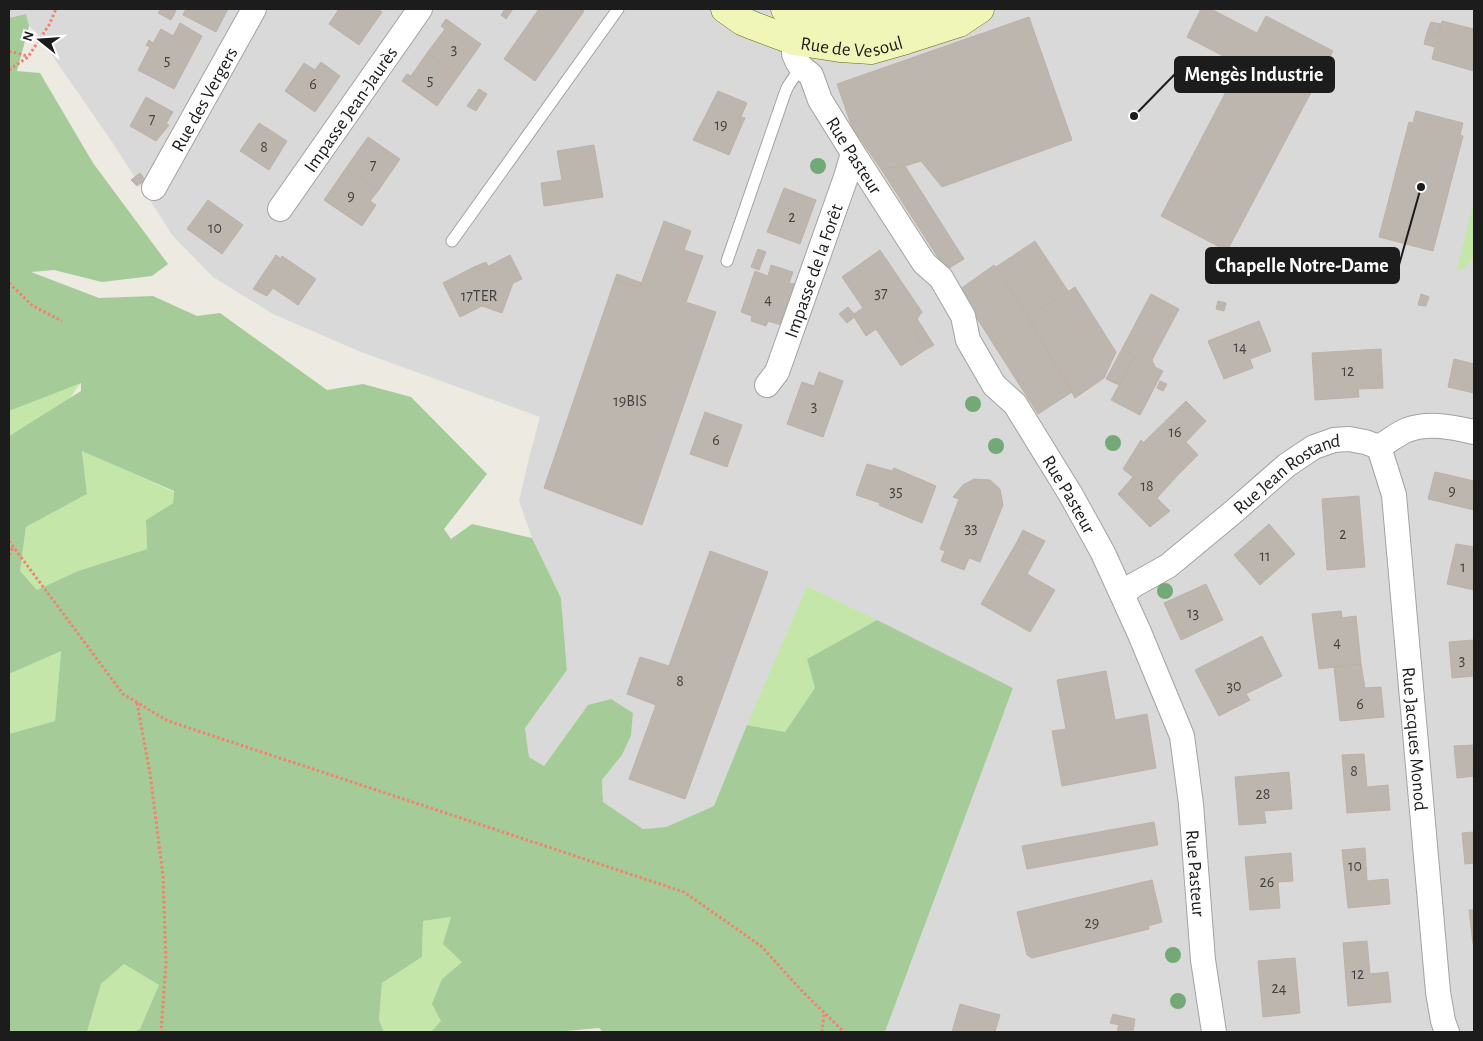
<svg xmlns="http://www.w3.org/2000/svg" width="1483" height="1041" viewBox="0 0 1483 1041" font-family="'Alegreya Sans',sans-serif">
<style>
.residential{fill:#dad9d9}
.grass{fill:#c4e6a9}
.forest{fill:#a5cb98;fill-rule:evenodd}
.building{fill:#bdb6af;stroke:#beb1a5}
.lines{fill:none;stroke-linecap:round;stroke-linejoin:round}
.lane-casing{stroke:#a3a3a3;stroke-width:13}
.street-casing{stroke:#a3a3a3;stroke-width:26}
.secondary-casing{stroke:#5d6c0a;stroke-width:29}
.path{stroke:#f3816d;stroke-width:3;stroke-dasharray:2.5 2.5;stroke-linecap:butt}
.lane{stroke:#fff;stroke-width:11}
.street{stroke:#fff;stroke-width:24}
.secondary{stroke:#f0f6b7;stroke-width:28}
.tree{fill:#73a976}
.labels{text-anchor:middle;stroke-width:4.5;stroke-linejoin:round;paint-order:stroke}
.number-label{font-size:16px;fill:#444241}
.street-label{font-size:19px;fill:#1c1c1c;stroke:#fff}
.leader{fill:none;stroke:#1c1c1c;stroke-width:2}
.callout-dot{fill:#1c1c1c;stroke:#fff;stroke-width:2}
.callout{fill:#1c1c1c;stroke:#1c1c1c;stroke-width:2}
.callout-label{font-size:20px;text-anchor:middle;font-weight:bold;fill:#fff}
</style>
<rect width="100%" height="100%" fill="#edeae2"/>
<!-- residential -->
<polygon class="residential" points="9,9 1474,9 1474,1032 885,1032 1013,688 807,586 714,806 666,827 643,829 603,802 602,780 622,755 631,736 633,713 588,705 544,766 529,757 525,728 567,670 561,598 532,538 519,501 530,454 540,417 361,352 273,314 213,277 173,236 112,142 36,32 29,26 26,14 9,18"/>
<!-- grass -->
<g class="grass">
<polygon points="1474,201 1474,257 1463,270 1457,270"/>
<polygon points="81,382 70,398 9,436 9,411"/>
<polygon points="82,450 174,492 173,503 146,520 147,549 78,571 37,590 20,571 26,527 87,494"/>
<polygon points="807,586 877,620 807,659 816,688 785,732 747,725"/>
<polygon points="61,650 55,721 9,734 9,674"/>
<polygon points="452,917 462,962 442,979 441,1021 431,1032 384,1032 379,1020 382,983 422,957 423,921"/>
<polygon points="124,964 159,985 140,1029 133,1032 87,1032 101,984"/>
</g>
<!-- forest -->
<path class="forest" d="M26 14 29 26 17 71 40 73 93 163 168 264 152 276 102 282 54 270 31 272 99 298 153 296 197 316 220 313 327 390 363 384 411 397 487 474 444 529 451 539 472 524 532 538 561 598 567 670 525 728 529 757 544 766 588 705 611 699 633 713 631 736 622 755 602 780 603 802 643 829 666 827 714 806 747 725 785 732 815 688 807 659 877 620 1013 688 885 1032H603L599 1028 555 1032H431L441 1021 432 1004 442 979 462 962 443 944 451 917 423 921 422 957 382 983 379 1020 384 1032H133L140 1029 159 985 124 964 101 984 87 1032H9V734L55 721 61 651 9 674V436L81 391V383L9 411V18ZM82 451 174 491 173 503 146 520 147 549 78 571 37 590 20 571 26 527 87 494Z"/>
<!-- building -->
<g class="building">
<polygon points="161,9 171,9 176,11 171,20 158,13"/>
<polygon points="186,9 228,9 216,32 183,15"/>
<polygon points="339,9 377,9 382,12 359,45 329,24"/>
<polygon points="505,9 513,9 506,19 501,15"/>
<polygon points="539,9 580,9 584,11 535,81 504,59"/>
<polygon points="1201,9 1211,9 1257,33 1266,16 1333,51 1227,251 1161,216 1240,65 1187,37"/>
<polygon points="1029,17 1072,140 942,187 921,161 905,166 881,169 852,127 837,84"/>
<polygon points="446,19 481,44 459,75 427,53 445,29 441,26"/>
<polygon points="1442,21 1474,29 1474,71 1432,59 1435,47 1424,44 1427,32 1438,35"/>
<polygon points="1431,22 1441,24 1438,35 1427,32"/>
<polygon points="180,23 202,36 174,89 138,70 150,47 146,45 149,40 153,43 161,29 173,36"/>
<polygon points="427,53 459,75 437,106 402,81 407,74 411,76"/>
<polygon points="321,62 340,76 315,112 285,91 304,63 315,70"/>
<polygon points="479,89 487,94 476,111 467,106"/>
<polygon points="718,91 747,103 739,121 741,127 729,155 693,140"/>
<polygon points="146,97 173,112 166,124 169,125 156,141 130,126"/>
<polygon points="1416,111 1463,123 1460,135 1463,136 1433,251 1379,237 1409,122 1413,123"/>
<polygon points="741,117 745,118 741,127 739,121"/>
<polygon points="259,123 287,141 269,170 240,151"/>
<polygon points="368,137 400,159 378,191 346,168"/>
<polygon points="594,145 603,197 544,206 541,183 562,180 557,151"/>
<polygon points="905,166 964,259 946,270 881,169"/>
<polygon points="346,168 378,191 370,201 376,205 362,226 324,200"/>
<polygon points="140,173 145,180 137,186 131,180"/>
<polygon points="784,188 816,200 800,244 767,232"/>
<polygon points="208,200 243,225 222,254 187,229"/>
<polygon points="664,221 691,231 684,250 703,256 686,302 716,312 642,525 544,488 615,279 640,287"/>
<polygon points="1035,241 1068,291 1028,317 996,267"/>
<polygon points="758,249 766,252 759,270 751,267"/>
<polygon points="880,250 922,312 917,319 923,328 915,333 925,350 901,366 876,329 866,336 854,317 856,316 854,314 863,308 842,277"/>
<polygon points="276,255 281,259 282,256 316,279 298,305 273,288 267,296 253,289"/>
<polygon points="510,255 522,279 513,283 502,313 482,306 460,317 443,283 474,267 481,270"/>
<polygon points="486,262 488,266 481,270 474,267"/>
<polygon points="771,265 793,272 789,283 795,284 781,325 768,321 766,326 751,321 752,316 741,312 755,271 768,276"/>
<polygon points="994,265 1028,317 1072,392 1038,414 959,290"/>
<polygon points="617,274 642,283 640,287 615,279"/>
<polygon points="1075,287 1116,352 1104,378 1075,398 1028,317"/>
<polygon points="1151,294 1179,309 1152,360 1155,367 1163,371 1140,415 1111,400 1135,356 1122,349"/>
<polygon points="1421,294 1429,297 1426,306 1418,305"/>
<polygon points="1218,301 1226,303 1224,311 1216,309"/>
<polygon points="848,307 856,316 847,323 839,314"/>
<polygon points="1259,321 1271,351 1250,359 1253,368 1224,379 1208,341"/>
<polygon points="923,328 928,336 920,342 915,333"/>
<polygon points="928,336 934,345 925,350 920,342"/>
<polygon points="1122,349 1135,356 1119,385 1106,379"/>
<polygon points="1381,349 1383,388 1358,389 1359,397 1315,400 1312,353"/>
<polygon points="1454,359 1474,364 1474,393 1448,387"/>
<polygon points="819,372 843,381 823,437 787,424 802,382 814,386"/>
<polygon points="1160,381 1167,384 1163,391 1157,388"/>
<polygon points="1186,401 1206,421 1186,442 1198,455 1177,476 1144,442"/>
<polygon points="705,412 742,425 727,467 690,454"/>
<polygon points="1141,440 1177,476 1157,498 1170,511 1150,527 1118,494 1133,477 1123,469"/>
<polygon points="867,464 892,471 894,468 936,486 922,523 879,505 880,503 856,495"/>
<polygon points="1435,472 1474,481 1474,510 1428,499"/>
<polygon points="974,479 990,480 1000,489 1003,505 980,562 969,558 964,570 941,561 945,551 940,549 959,499 953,497 963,485"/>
<polygon points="1359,496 1365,567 1327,570 1322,499"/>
<polygon points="1269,524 1295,554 1260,585 1234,555"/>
<polygon points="1023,530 1045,541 1039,552 1018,540"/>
<polygon points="1018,540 1039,552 1027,574 1055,590 1030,632 981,604"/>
<polygon points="1456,544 1474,547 1474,587 1466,585 1465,588 1447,584"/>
<polygon points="710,551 768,572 685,799 629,779 656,705 627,694 640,657 669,666"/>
<polygon points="1206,584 1223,620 1181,640 1164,603"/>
<polygon points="1466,585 1474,587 1474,590 1465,588"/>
<polygon points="1341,611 1342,618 1356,616 1361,664 1319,669 1312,614"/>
<polygon points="1262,636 1282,676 1246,694 1250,700 1219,716 1195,670"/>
<polygon points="1474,640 1474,676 1452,678 1449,642"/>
<polygon points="1361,664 1365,688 1381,687 1384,717 1340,721 1334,667"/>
<polygon points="1106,671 1115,720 1147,714 1156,768 1062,786 1052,731 1066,729 1057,680"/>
<polygon points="1474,745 1474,776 1457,778 1454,746"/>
<polygon points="1364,754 1367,787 1388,785 1390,810 1347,813 1342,755"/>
<polygon points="1289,772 1292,809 1264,811 1266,823 1239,825 1235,777"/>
<polygon points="1154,822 1158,845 1027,869 1022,846"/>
<polygon points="1474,832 1474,863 1465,864 1462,833"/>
<polygon points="1365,848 1367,881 1388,879 1390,904 1348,908 1342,850"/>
<polygon points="1291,853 1293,881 1278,882 1280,908 1250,910 1245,857"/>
<polygon points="1152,880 1162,922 1148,926 1149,929 1032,958 1027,955 1017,912"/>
<polygon points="1469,910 1474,910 1474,944 1473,944"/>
<polygon points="1367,941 1370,974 1388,972 1391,1002 1348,1006 1343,943"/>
<polygon points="1295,958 1300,1013 1263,1017 1258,961"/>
<polygon points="960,1004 1000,1015 995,1032 952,1032"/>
<polygon points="1113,1014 1121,1016 1119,1025 1110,1023"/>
<polygon points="1121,1016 1135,1019 1133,1032 1117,1032"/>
</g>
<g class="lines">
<!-- lane casing -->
<g class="lane-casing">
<g id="lane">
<polyline points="452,241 618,9"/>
<polyline points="727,261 785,93 788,86 801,67"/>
</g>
</g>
<!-- street casing -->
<g class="street-casing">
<g id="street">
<path id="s1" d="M799 23 794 41V54L797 61 801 67 811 75 820 100 853 153 924 263 941 278 963 316 968 340 994 385 1015 404 1071 495 1103 553 1139 632 1182 736 1191 804 1203 960 1214 1032"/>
<path id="s2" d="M154 188 254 9"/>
<path id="s3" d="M280 209 420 9"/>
<path id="s4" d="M767 385 777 372 846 177 853 153"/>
<path id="s5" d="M1379 447 1394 495 1438 992 1443 1021 1447 1032"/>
<path id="s6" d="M1123 594 1134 585 1168 566 1232 513 1287 465 1314 447 1334 440 1349 439 1365 442 1379 447C1388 442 1397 434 1407 430 1429 422 1452 427 1474 432"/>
</g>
</g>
<!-- secondary casing -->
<g class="secondary-casing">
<g id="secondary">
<path id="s7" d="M725 9 742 21 754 26 794 41 840 48 871 50 906 40 959 23 980 9"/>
<path d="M785 9C814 19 845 24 876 23 898 23 920 15 941 9"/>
</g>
</g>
<!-- path -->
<g class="path">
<polyline points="9,51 27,56"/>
<polyline points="9,70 28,57 49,25 56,9"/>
<polyline points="9,283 33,306 62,321"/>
<polyline points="9,541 123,694 168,721 684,892 761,946 802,991 844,1032"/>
<polyline points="9,555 13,547"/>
<polyline points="137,703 150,773 163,876 166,963 161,1032"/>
<polyline points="822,1032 824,1014"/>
</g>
<!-- lane -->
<use href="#lane" class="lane"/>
<!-- street -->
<use href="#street" class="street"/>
<!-- secondary -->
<use href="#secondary" class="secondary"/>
</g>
<!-- trees -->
<g class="tree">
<circle cx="818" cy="166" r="8"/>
<circle cx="973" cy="404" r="8"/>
<circle cx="1113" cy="443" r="8"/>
<circle cx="996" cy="446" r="8"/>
<circle cx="1165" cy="591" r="8"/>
<circle cx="1173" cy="955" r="8"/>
<circle cx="1178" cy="1001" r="8"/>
</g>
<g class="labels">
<!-- number labels -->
<g class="number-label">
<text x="454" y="54">3</text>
<text x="167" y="65">5</text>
<text x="430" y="85">5</text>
<text x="313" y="89">6</text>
<text x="152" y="124">7</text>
<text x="721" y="130">19</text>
<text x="264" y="152">8</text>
<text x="373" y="170">7</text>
<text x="351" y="201">9</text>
<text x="792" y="222">2</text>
<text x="215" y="233">10</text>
<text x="881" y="298">37</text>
<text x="479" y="301">17TER</text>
<text x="768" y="304">4</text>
<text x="1240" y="352">14</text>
<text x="1348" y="376">12</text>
<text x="630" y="406">19BIS</text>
<text x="814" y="411">3</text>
<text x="1175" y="437">16</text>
<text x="716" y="445">6</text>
<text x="1147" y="491">18</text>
<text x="896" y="496">35</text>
<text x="1452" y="496">9</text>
<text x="971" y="533">33</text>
<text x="1343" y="539">2</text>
<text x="1265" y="561">11</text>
<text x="1463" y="572">1</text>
<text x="1193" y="618">13</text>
<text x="1337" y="647">4</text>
<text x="1462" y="665">3</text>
<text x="680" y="686">8</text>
<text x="1234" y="691">30</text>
<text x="1360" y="709">6</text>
<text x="1354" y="776">8</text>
<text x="1263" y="799">28</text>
<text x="1355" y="871">10</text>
<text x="1267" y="887">26</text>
<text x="1092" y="928">29</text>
<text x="1358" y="979">12</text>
<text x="1279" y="993">24</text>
</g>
<!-- street labels -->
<g class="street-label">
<text dy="7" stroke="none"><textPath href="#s7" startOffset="135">Rue de Vesoul</textPath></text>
<text dy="7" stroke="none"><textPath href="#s2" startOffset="102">Rue des Vergers</textPath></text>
<text dy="7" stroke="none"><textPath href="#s3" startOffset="122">Impasse Jean-Jaurès</textPath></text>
<text dy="7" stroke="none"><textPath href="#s1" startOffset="151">Rue Pasteur</textPath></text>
<text dy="7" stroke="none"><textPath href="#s4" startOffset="124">Impasse de la Forêt</textPath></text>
<text dy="7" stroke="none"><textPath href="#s6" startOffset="205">Rue Jean Rostand</textPath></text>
<text dy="7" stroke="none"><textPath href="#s1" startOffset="556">Rue Pasteur</textPath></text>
<text dy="7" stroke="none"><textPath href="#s5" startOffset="295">Rue Jacques Monod</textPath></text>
<text dy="7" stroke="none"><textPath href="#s1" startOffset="961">Rue Pasteur</textPath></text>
</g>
</g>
<!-- callouts -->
<path class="leader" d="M1134 116L1175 74M1421 187L1399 265"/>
<g class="callout-dot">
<circle cx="1134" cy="116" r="5"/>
<circle cx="1421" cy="187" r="5"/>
</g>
<g class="callout">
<rect x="1175" y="57" width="159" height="35" rx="5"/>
<rect x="1206" y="248" width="193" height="35" rx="5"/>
</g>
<g class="callout-label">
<text x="1254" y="81">Mengès Industrie</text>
<text x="1302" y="272">Chapelle Notre-Dame</text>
</g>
<!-- border -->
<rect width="1483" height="1041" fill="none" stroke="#1c1c1c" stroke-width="20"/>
<!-- north arrow -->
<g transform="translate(40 40) rotate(287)" stroke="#ffffff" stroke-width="4" paint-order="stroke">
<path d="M0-4L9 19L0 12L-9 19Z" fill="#1c1c1c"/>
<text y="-8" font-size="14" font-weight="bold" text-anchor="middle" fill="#1c1c1c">N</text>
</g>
</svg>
